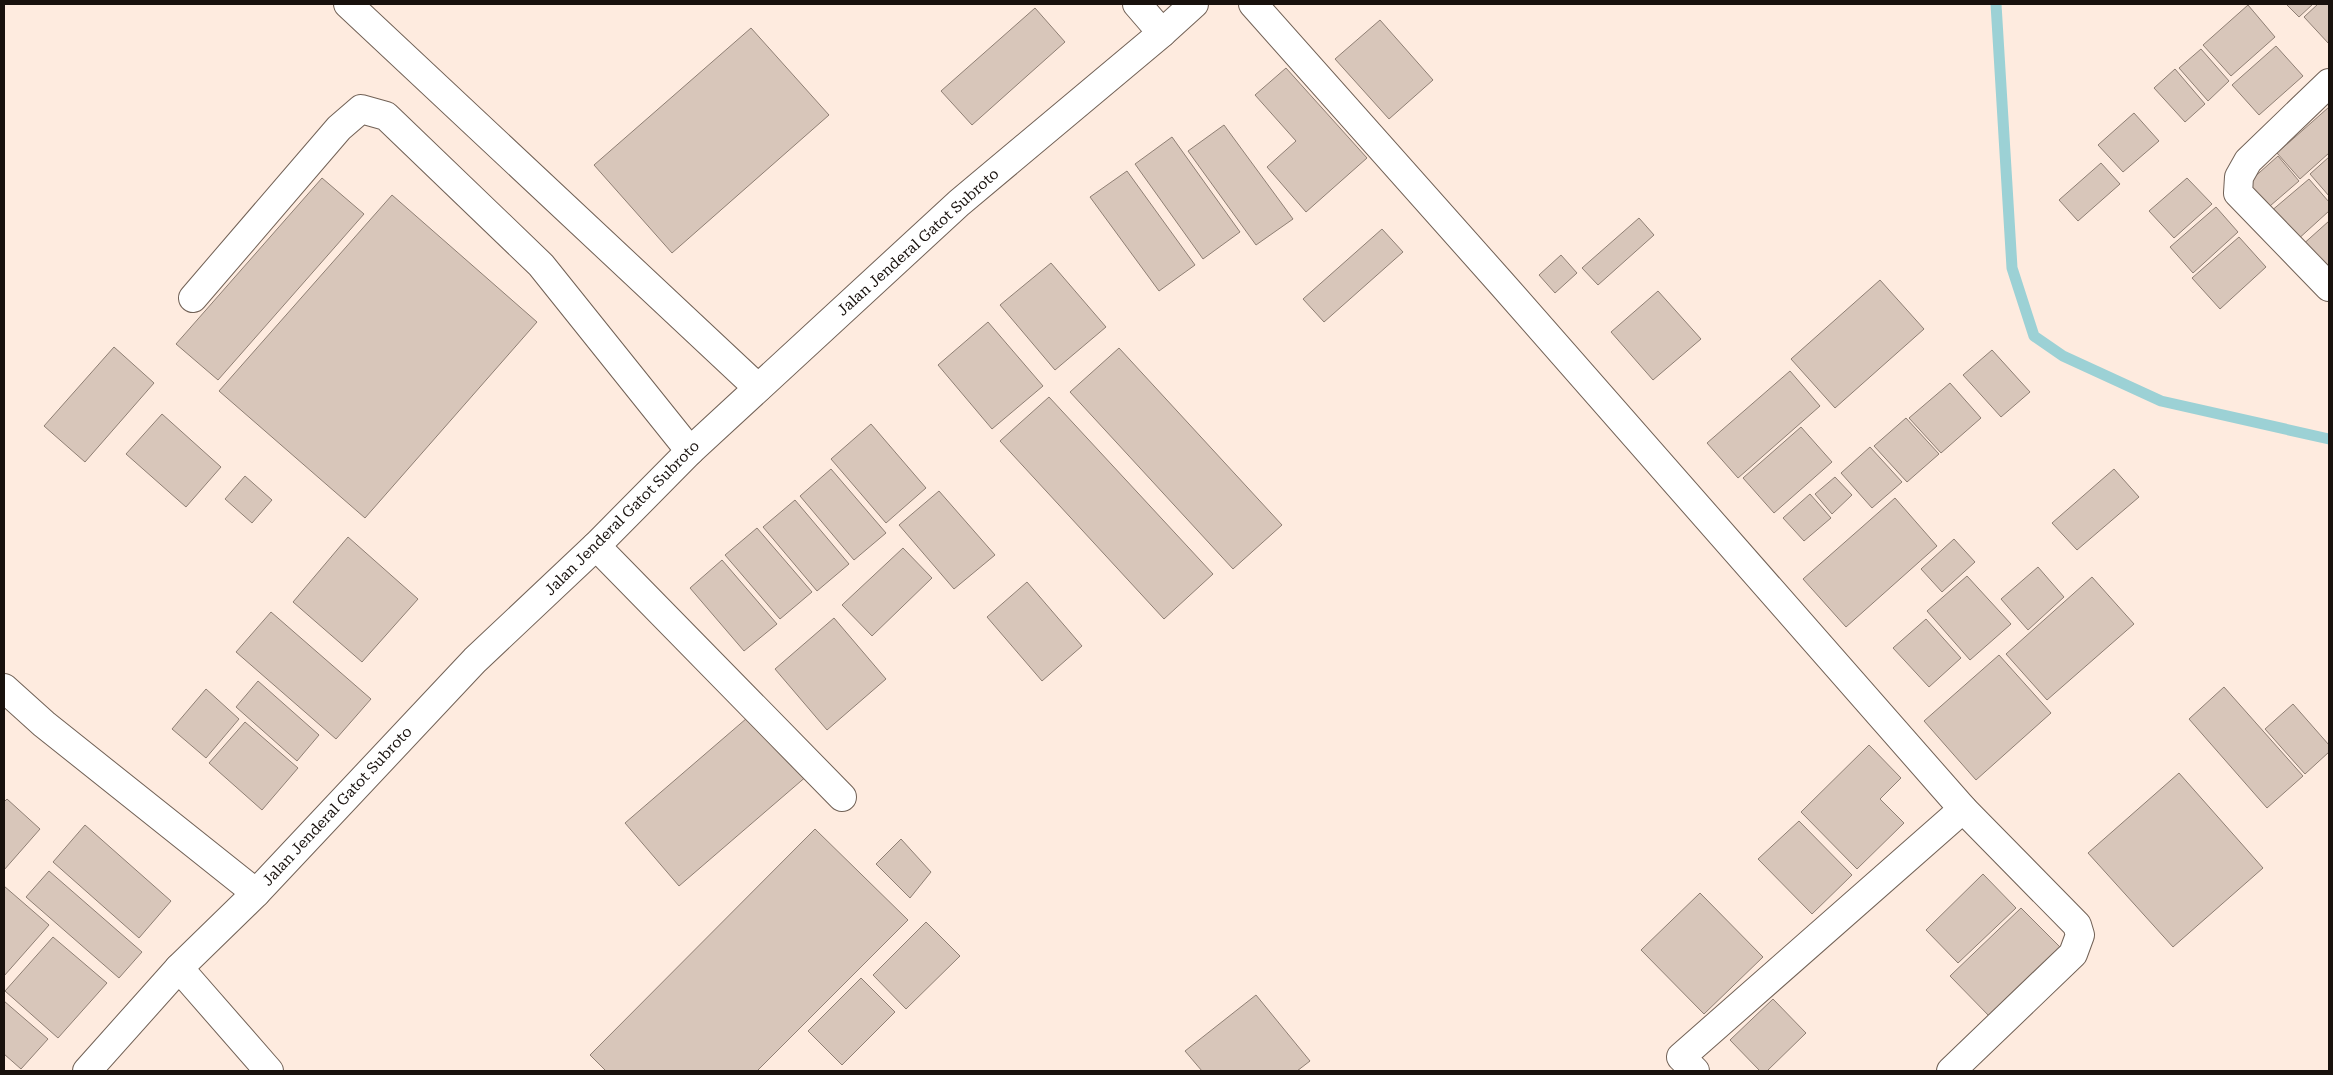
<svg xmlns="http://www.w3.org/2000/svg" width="2333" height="1075" viewBox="0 0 2333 1075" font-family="'Roboto Serif',serif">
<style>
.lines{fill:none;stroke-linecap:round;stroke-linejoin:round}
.stream{stroke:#9cd1d5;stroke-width:11}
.building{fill:#d8c6ba;stroke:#8f7f74}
.minor-casing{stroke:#716156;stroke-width:30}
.highway-casing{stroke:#716156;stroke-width:30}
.minor{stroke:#fff;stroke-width:28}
.highway{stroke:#fff;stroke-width:28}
.labels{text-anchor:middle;stroke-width:5;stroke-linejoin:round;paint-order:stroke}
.street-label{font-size:15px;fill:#18110d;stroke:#fff}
</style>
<rect width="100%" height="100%" fill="#feebdf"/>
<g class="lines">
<!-- stream -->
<polyline class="stream" points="1996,4 2012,268 2034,336 2063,356 2161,401 2329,439"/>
</g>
<!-- building -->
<g class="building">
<polygon points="2286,4 2313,4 2299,17"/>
<polygon points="2318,4 2329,4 2329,44 2304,17"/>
<polygon points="2248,5 2275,37 2231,76 2203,45"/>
<polygon points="1035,8 1065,42 972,125 941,91"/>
<polygon points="1380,20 1433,80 1389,119 1335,59"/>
<polygon points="751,28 829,115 672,253 594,165"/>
<polygon points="2276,46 2303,76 2259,115 2232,85"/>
<polygon points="2201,49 2229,81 2208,101 2179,68"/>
<polygon points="1286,68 1367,158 1306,212 1267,167 1296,141 1255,95"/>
<polygon points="2175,69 2205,104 2185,122 2154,88"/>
<polygon points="2329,107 2329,153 2300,179 2277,153"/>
<polygon points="2134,113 2159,141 2123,172 2098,145"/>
<polygon points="1224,125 1293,219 1256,245 1188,151"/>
<polygon points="1172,137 1240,232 1203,259 1135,164"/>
<polygon points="2278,156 2299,181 2263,212 2242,188"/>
<polygon points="2329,157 2329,196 2310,174"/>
<polygon points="2101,163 2120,184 2078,221 2059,200"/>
<polygon points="1127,171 1195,265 1159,291 1090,197"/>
<polygon points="322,178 364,214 218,380 176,344"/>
<polygon points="2187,178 2212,204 2174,238 2149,211"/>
<polygon points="2309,179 2329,202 2329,211 2296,241 2270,212"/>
<polygon points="392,195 537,322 365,518 219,391"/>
<polygon points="2216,207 2238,232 2193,273 2170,247"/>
<polygon points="1639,218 1654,235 1598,285 1582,268"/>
<polygon points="2329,221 2329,280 2300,247"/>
<polygon points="1382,229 1403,252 1324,322 1303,299"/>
<polygon points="2239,237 2266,267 2220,309 2192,278"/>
<polygon points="1561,255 1577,273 1555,293 1539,275"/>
<polygon points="1051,263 1106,327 1055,370 1000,305"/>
<polygon points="1880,280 1924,329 1835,408 1791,359"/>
<polygon points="1658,291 1701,339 1653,380 1611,332"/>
<polygon points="988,322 1043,386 992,429 938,365"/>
<polygon points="114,347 154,383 85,462 44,426"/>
<polygon points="1119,348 1282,525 1233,569 1070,392"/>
<polygon points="1992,350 2030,392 2001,417 1963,375"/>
<polygon points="1790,371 1820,406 1738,478 1707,443"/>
<polygon points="1950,383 1981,418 1941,453 1909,418"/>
<polygon points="1049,397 1213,574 1164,619 1000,441"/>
<polygon points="162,414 221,467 186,507 126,454"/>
<polygon points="1906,418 1939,454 1907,482 1874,446"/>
<polygon points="871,424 926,488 886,523 831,459"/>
<polygon points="1801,427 1832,462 1774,513 1743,478"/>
<polygon points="1870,447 1902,482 1872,508 1841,473"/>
<polygon points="831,469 886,533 854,560 800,496"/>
<polygon points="2114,469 2139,497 2077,550 2052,523"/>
<polygon points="245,476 272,500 252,523 225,499"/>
<polygon points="1835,477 1852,495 1832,514 1815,494"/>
<polygon points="939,491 995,555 954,589 899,525"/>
<polygon points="1810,494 1831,518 1804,541 1783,518"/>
<polygon points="1895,498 1937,546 1846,627 1803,579"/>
<polygon points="795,500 849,564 817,591 763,527"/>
<polygon points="757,528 812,592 780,619 725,555"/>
<polygon points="348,537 418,599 362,662 293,602"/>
<polygon points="1954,539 1975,562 1942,592 1921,569"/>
<polygon points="903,548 932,578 872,636 842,605"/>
<polygon points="722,560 777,624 744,651 690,588"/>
<polygon points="2038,567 2064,597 2028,630 2001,599"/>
<polygon points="1967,576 2011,624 1970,660 1927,611"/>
<polygon points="2092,577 2134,624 2047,700 2006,654"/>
<polygon points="1027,582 1082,646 1042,681 987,617"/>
<polygon points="271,612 371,699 336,739 236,652"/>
<polygon points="834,618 886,679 827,730 775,669"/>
<polygon points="1926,619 1961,658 1929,687 1893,648"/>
<polygon points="1999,655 2051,713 1976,780 1924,721"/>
<polygon points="258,681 319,735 297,761 236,707"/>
<polygon points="2224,687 2303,776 2267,808 2189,719"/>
<polygon points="206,689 239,719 206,758 172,729"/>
<polygon points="2293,704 2329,745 2329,752 2305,774 2265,729"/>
<polygon points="754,712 808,775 679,886 625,823"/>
<polygon points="245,722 298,768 262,810 209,763"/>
<polygon points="1869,745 1901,778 1880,799 1904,823 1857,869 1801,812"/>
<polygon points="2179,773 2263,868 2173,947 2088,853"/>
<polygon points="7,799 40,829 4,870 4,802"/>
<polygon points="1799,821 1852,875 1812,914 1758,859"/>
<polygon points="85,825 171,901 139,938 53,862"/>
<polygon points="815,829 908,920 757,1071 606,1071 590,1055"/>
<polygon points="901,839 931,872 910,898 876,864"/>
<polygon points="49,871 142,952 119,978 26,897"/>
<polygon points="1983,874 2016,908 1958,963 1926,930"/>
<polygon points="4,886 49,925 4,976"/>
<polygon points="1700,893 1763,957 1704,1014 1641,950"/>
<polygon points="2021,908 2062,949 1991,1018 1950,976"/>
<polygon points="926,922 960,956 906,1009 873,975"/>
<polygon points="53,937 107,983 58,1038 5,991"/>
<polygon points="861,978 895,1012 842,1065 808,1031"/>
<polygon points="1256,995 1310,1061 1297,1071 1202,1071 1185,1051"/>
<polygon points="1773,999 1806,1033 1767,1071 1760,1071 1730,1040"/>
<polygon points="4,1001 48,1039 21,1069 4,1054"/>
</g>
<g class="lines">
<!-- minor casing -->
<g class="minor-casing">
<g id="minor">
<polyline points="348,4 758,388"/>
<polyline points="1137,4 1162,33"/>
<polyline points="1253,4 1502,284 1963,809 1681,1057 1695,1071"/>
<polyline points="2329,83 2248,161 2239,177 2238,193 2329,287"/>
<polyline points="193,298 339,128 361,109 386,116 541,265 690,451"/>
<polyline points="596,546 842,797"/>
<polyline points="4,688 44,724 256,893"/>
<polyline points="179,968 269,1071"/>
<polyline points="1951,1071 2073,954 2080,935 2077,925 1963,809"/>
</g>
</g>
<!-- highway casing -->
<g class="highway-casing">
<polyline id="highway" points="87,1071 179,968 256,893 475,660 596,546 690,451 959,203 1162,33 1194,4"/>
</g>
<!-- minor -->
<use href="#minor" class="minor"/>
<!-- highway -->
<use href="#highway" class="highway"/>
</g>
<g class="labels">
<!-- street labels -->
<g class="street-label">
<text transform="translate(918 242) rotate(-42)" y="5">Jalan Jenderal Gatot Subroto</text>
<text transform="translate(622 518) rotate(-45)" y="5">Jalan Jenderal Gatot Subroto</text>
<text transform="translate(337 806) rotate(-47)" y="5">Jalan Jenderal Gatot Subroto</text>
</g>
</g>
<!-- border -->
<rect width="2333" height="1075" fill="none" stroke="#18110d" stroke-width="10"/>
</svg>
